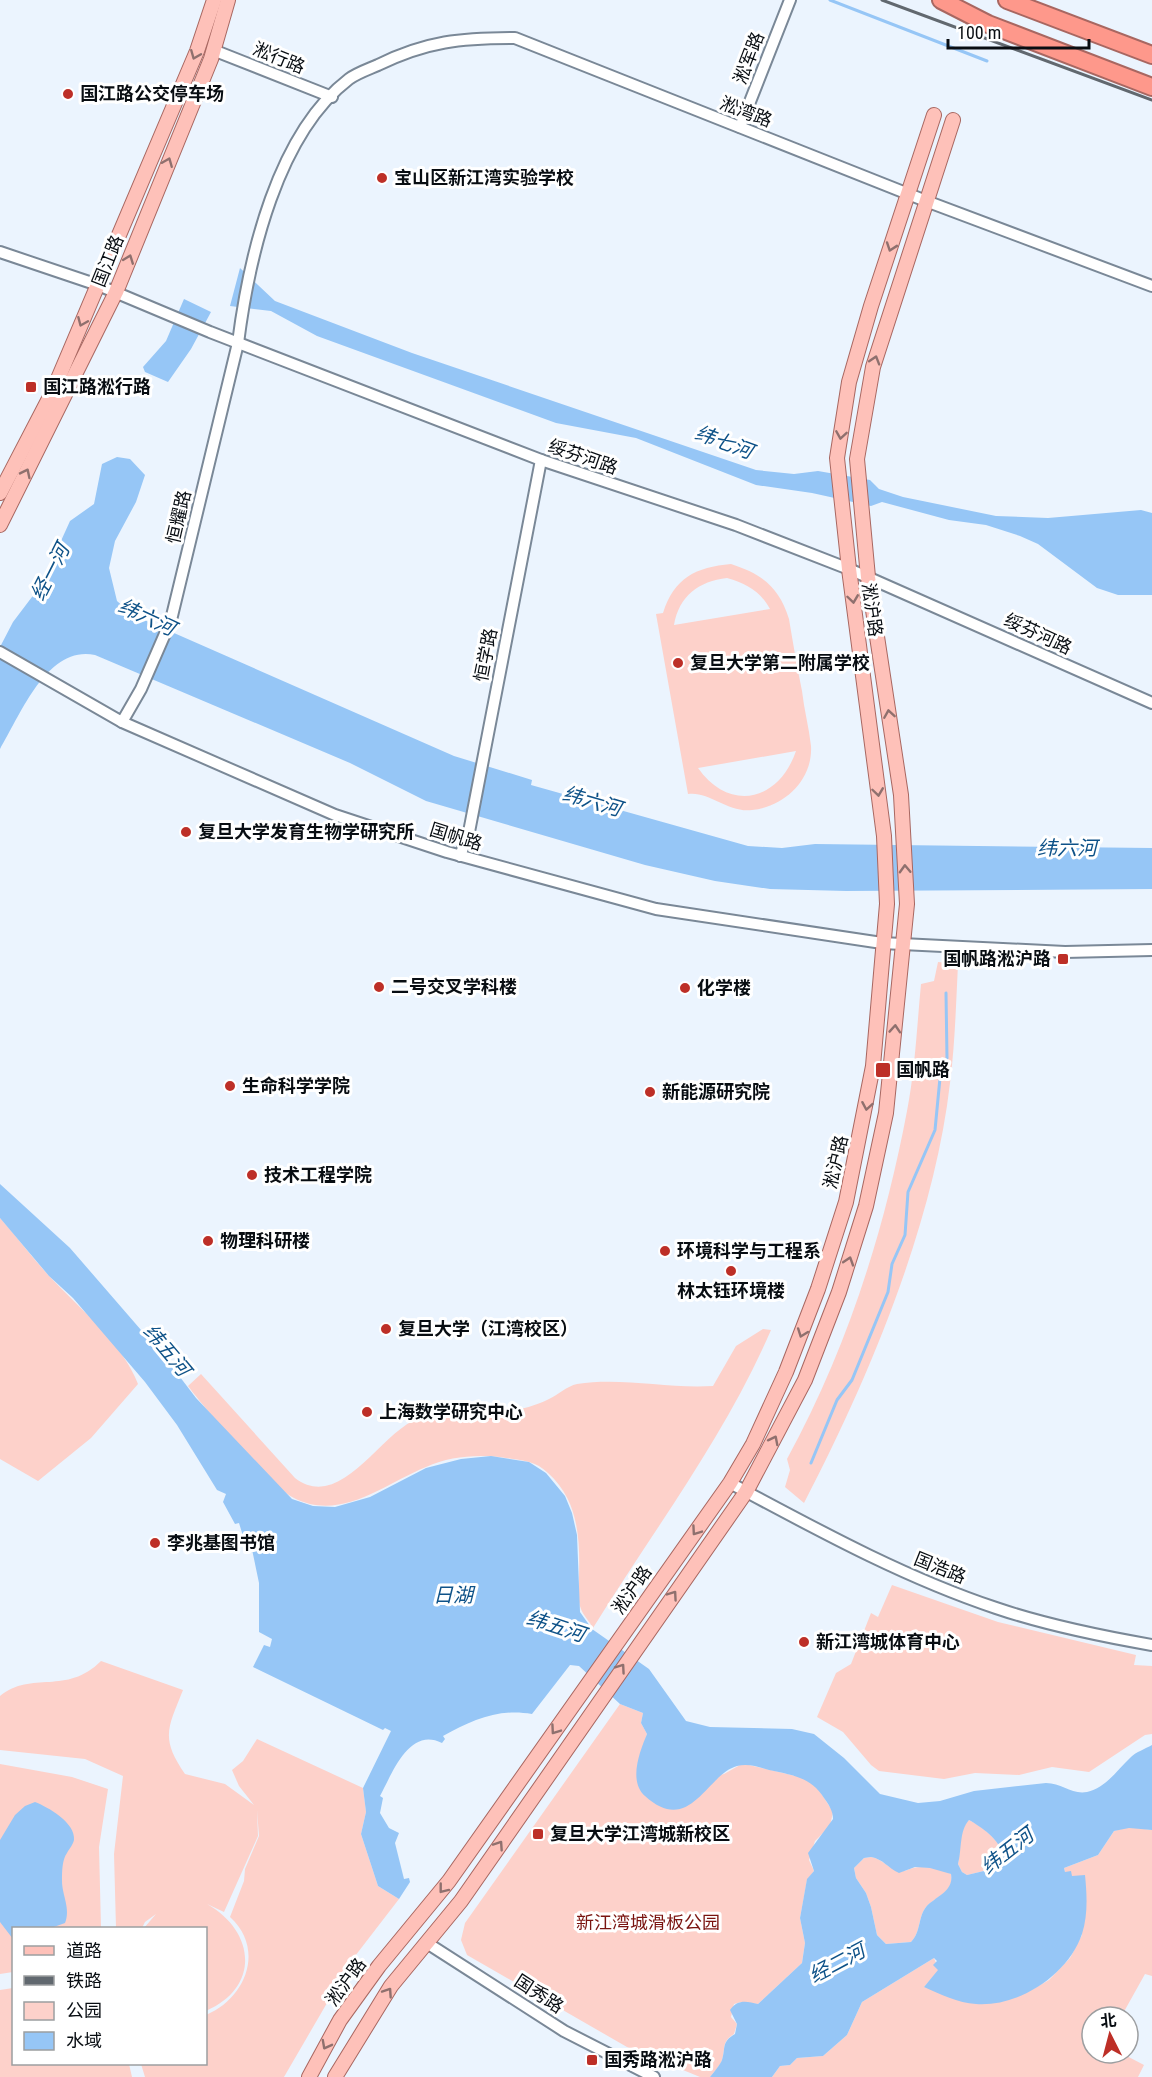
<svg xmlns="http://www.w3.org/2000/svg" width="1152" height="2077" viewBox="0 0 1152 2077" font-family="'Roboto Condensed','Noto Sans SC',sans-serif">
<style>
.green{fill:#fdd1ca;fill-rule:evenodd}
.water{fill:#96c6f6;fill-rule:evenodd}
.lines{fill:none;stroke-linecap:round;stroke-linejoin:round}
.stream{stroke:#96c6f6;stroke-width:3}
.minor-casing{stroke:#7a8897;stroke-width:14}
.major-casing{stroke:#a86761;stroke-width:16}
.highway-casing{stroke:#a86761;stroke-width:20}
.minor{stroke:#fff;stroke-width:10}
.major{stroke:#fec1b9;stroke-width:14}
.highway{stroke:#fe988b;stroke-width:16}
.rail{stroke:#61686f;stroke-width:3}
.oneway{stroke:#8f706e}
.poi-dot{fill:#bd2f27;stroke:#fff;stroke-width:2}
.labels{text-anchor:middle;stroke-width:6;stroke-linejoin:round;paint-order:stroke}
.street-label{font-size:18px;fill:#080d12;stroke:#fff}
.poi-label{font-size:18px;font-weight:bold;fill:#080d12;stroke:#fff;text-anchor:start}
.park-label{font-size:18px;fill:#7a1410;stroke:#fff}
.water-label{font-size:20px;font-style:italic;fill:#0e5288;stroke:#fff}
</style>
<rect width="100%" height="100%" fill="#ebf4fe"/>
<!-- green -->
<g class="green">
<path d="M731 564C762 574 779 587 789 619 793 643 797 667 802 691 804 709 809 728 811 746 813 780 784 807 752 810 728 813 709 791 688 794L656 614 663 613C674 578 696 567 731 564ZM727 578C747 584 760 591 770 609L674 625C679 596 699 581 727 578ZM796 751C779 801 730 813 698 768Z"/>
<path d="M938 962 958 964C956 1004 955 1044 950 1083 934 1223 869 1378 804 1503L785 1487 790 1470 787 1459C846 1351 884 1233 907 1111 915 1070 917 1026 921 984L934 981Z"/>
<path d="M0 1218C18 1238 33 1259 51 1278 80 1309 123 1344 138 1384L91 1438 38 1481 0 1459Z"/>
<path d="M763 1329 771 1330C725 1437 654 1529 593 1628 590 1622 583 1615 581 1609 577 1600 579 1587 579 1578 580 1539 579 1501 548 1473 536 1461 521 1460 506 1458 479 1454 451 1456 426 1467 384 1484 341 1522 294 1498 270 1486 206 1410 188 1386L201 1374 295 1478C341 1513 380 1432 419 1418 446 1409 473 1416 501 1413 518 1410 533 1407 549 1399 558 1395 567 1386 577 1384 622 1377 668 1389 713 1386L736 1346Z"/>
<polygon points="892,1585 998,1622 1136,1655 1134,1665 1152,1666 1152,1734 1145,1735 1089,1772 1052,1767 1019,1775 975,1773 944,1779 879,1771 871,1765 843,1732 817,1717 836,1673 851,1664 871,1613 878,1617"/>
<path d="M101 1661 183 1690C168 1728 160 1738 185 1774L225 1784 254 1805 239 1786 232 1770 243 1761 257 1739 363 1788 366 1812 361 1834 378 1886 399 1899 352 1960 284 2077H145L141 2064H206V2015C245 1999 266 1950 230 1917L244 1881 245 1869 259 1836 257 1810 258 1836 224 1912 207 1904C255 1931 261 1987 206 2011V1928H144L156 1914 145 1922 142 1928H116L114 1854 123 1776 85 1759 0 1750V1696C32 1670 66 1696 101 1661Z"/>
<path d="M620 1704 643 1713 641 1723 647 1734 637 1766 643 1794 724 1774 740 1765H749L800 1777 816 1785 833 1812 830 1826 815 1841 809 1860 814 1871 807 1880 800 1918 805 1943 802 1963 758 2004 741 2002 734 2004 731 2017 737 2024 734 2034C721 2042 726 2048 722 2060 720 2066 714 2072 710 2077H700L627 2047 467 1955 461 1940 465 1923Z"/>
<polygon points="0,1764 72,1777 108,1789 99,1847 101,1928 14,1928 13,1972 0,1974"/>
<path d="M969 1820C981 1826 1000 1839 1003 1856L988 1870 967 1875 962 1872 958 1864C961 1851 958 1830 969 1820Z"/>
<polygon points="1129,1827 1152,1830 1152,1976 1145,1974 1121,2017 1092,2017 1092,2053 1121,2053 1144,2065 1138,2077 772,2077 780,2066 790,2065 797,2058 823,2056 847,2035 862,2002 934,1958 939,1970 924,1987 1026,1993 1049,1980 1070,1958 1082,1935 1071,1876 1065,1872 1064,1868 1098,1855 1114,1831"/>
<path d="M871 1857C883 1859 888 1869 900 1871 906 1872 907 1869 913 1868 924 1865 941 1869 951 1874 955 1892 936 1896 926 1907 918 1917 921 1932 911 1942L886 1944 877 1935 871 1907 866 1893 856 1878 854 1868 864 1858Z"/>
<polygon points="13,1988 14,2064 129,2064 132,2077 0,2077 0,1990"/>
</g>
<!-- water -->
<g class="water">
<polygon points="240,268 275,301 412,353 756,470 794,474 818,471 870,480 879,489 903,497 996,516 1048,518 1141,510 1152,513 1152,595 1118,595 1097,588 1038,544 1020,536 986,525 949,520 882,502 871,506 812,493 756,485 636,438 556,423 317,336 271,311 230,306"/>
<polygon points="184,299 211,312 191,349 168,382 145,372 143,367 166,341"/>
<path d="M117 457 130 459 145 475 136 502 115 541 109 568 117 601 133 615 454 756 532 780 531 785 748 846 782 848 815 844 1152 848V889L846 891 770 889 715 881 645 865 426 801 350 763 95 655C47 645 21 714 0 749V647L13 622 41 585 70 521 94 504 102 464Z"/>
<path d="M0 1184 70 1248 167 1360 196 1398 292 1499 313 1506 335 1507 370 1497 426 1468 461 1459 491 1456 529 1462 546 1473 565 1496 572 1513 577 1535 580 1612 592 1629 649 1669 686 1721 710 1727 792 1729 814 1734 844 1758 880 1794 918 1803 940 1801 974 1791 1046 1783C1062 1783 1072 1795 1087 1792 1107 1787 1117 1770 1131 1757 1136 1752 1145 1749 1152 1745V1830L1129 1828 1114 1831 1098 1855 1064 1868 1065 1872 1071 1871 1072 1876 1085 1875C1087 1895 1088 1915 1082 1934 1068 1975 1019 2007 976 2004 958 2003 940 1994 924 1987L938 1970 933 1965 937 1961 934 1958 862 2002 847 2035 823 2056 797 2058 790 2065 780 2066 772 2077H710C714 2072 720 2065 722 2060 726 2048 721 2042 735 2034L737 2024 730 2010C737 1999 747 2001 758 2004L802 1963 805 1943 800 1918 807 1879 814 1871 808 1853 833 1819C833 1811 829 1805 824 1798 811 1777 792 1775 769 1770 759 1767 748 1763 737 1766 707 1774 690 1837 645 1796 628 1781 640 1751 647 1734L641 1723 643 1713 620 1704 579 1666 570 1665 532 1714C499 1708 472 1720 443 1736L445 1739 442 1743C409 1726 392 1774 380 1796L383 1798 380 1813 389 1828 399 1833 395 1843 404 1879 409 1878 410 1882 399 1899 378 1886 361 1834 366 1812 363 1788 391 1731 385 1728 383 1730 253 1667 264 1645 270 1647 272 1639 259 1632V1583L249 1535 243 1536 239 1523 235 1524 223 1502 226 1494 217 1490 177 1425 145 1382 73 1298 49 1276 0 1218ZM969 1820C981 1827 1000 1839 1003 1856L988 1870 967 1875 962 1872 958 1864C962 1850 959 1831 969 1820ZM871 1857C883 1859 888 1868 899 1873L915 1867 930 1868 951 1874C954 1892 936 1896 926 1907 918 1917 921 1932 911 1942L886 1944 877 1935 871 1907 866 1893 856 1878 854 1868 864 1858Z"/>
<path d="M35 1802C48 1807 76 1823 74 1840 73 1845 69 1849 67 1853 62 1860 62 1872 62 1881 62 1895 71 1909 65 1923L51 1928H14L13 1939 0 1922V1840L15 1815 25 1806Z"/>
</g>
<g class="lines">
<!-- stream -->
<g class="stream">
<polyline points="830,0 987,61"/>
<polyline points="811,1463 837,1400 852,1380 888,1292 892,1264 905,1235 908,1192 935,1130 940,1078 947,1058 946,993"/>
</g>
<!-- minor casing -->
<g class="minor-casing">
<g id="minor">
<polyline points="213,50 332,97"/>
<polyline points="740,127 790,0"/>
<polyline points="0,252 98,285 210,332 541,460 736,525 849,569 1152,703"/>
<polyline points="0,652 122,722 335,815 447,852 656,909 882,943 1065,952 1152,950"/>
<path d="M122 722 141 689 171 620 238 343C249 257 277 134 349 79 357 73 369 69 378 65 427 41 461 38 515 38L926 201 1152 286"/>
<polyline points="460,856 469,832 541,460"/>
<path d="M730 1483C816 1529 903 1577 996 1608 1046 1625 1100 1636 1152 1645"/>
<polyline points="427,1943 564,2031 654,2077"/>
</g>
</g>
<!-- major casing -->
<g class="major-casing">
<g id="major">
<polyline points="0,493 52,393 197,51 214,0"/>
<polyline points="0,525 116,292 211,59 228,0"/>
<polyline points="309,2077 340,2020 379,1966 449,1881 730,1483 753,1444 786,1372 818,1289 846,1202 873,1066 887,904 884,836 849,569 837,458 849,382 871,306 934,115"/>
<polyline points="335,2077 391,1986 461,1901 746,1492 805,1380 839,1292 866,1206 886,1113 907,904 901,795 868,577 857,459 873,367 953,120"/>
</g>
</g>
<!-- highway casing -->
<g class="highway-casing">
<g id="highway">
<polyline points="941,0 988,24 1152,87"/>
<polyline points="1007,0 1152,55"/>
</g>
</g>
<!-- minor -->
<use href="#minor" class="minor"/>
<!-- major -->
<use href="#major" class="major"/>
<!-- highway -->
<use href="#highway" class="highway"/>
<!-- rail -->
<polyline class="rail" points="882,0 1152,100"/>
</g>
<!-- one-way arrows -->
<defs><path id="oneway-chevron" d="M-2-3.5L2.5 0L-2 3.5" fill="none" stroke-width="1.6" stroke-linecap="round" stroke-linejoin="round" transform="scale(1.5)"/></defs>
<g class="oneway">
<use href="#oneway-chevron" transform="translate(195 55) rotate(112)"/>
<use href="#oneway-chevron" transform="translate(168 162) rotate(-68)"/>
<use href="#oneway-chevron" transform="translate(891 247) rotate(109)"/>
<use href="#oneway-chevron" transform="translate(129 259) rotate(-69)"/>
<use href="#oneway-chevron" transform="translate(82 322) rotate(113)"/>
<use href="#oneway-chevron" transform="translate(875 360) rotate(-73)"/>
<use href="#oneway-chevron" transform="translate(841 435) rotate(99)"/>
<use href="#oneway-chevron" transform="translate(26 473) rotate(-64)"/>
<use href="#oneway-chevron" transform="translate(853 599) rotate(82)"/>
<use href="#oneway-chevron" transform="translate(889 714) rotate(-99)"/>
<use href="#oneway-chevron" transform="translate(878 792) rotate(82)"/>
<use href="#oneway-chevron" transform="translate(905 869) rotate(-92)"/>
<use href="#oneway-chevron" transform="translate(895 1029) rotate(-86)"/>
<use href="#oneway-chevron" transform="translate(867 1106) rotate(100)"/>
<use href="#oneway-chevron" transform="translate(849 1261) rotate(-72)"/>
<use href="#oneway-chevron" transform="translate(802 1333) rotate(110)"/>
<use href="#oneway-chevron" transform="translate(774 1440) rotate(-63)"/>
<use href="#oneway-chevron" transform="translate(696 1531) rotate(125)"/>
<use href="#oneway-chevron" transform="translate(673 1595) rotate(-55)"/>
<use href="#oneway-chevron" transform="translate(621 1668) rotate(-55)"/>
<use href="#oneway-chevron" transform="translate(555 1730) rotate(125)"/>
<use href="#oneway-chevron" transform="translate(499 1845) rotate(-56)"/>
<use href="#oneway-chevron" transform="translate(443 1889) rotate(128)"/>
<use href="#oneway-chevron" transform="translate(388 1992) rotate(-56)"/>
<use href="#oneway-chevron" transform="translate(326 2045) rotate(118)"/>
</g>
<!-- markers -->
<g class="poi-dot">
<circle cx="68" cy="94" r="6"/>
<circle cx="382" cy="178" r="6"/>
<rect x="25" y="381" width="12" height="12" rx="3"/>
<circle cx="678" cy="663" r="6"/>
<circle cx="186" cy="832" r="6"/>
<rect x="1057" y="953" width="12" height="12" rx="3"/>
<circle cx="379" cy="987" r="6"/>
<circle cx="685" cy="988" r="6"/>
<rect x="875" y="1062" width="16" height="16" rx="3"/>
<circle cx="230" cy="1086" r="6"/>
<circle cx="650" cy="1092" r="6"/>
<circle cx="252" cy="1175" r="6"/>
<circle cx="208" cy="1241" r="6"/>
<circle cx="665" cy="1251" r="6"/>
<circle cx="731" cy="1271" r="6"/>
<circle cx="386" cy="1329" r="6"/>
<circle cx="367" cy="1412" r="6"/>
<circle cx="155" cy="1543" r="6"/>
<circle cx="804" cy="1642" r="6"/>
<rect x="532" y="1828" width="12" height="12" rx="3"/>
<rect x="586" y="2054" width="12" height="12" rx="3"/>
</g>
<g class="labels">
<!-- street labels -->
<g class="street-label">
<text transform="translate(279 58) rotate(22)" y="6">淞行路</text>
<text transform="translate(749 58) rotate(-69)" y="6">淞军路</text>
<text transform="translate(746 112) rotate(21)" y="6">淞湾路</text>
<text transform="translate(108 261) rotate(-68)" y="6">国江路</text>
<text transform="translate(583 457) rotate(19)" y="6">绥芬河路</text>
<text transform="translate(179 517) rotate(-77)" y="6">恒耀路</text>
<text transform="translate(872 610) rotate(82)" y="6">淞沪路</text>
<text transform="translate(1038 634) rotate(25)" y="6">绥芬河路</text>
<text transform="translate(486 655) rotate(-79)" y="6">恒学路</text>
<text transform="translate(456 837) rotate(17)" y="6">国帆路</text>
<text transform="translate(836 1162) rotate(-77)" y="6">淞沪路</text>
<text transform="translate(940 1568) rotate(22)" y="6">国浩路</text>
<text transform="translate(632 1590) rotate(-55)" y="6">淞沪路</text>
<text transform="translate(346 1982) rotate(-54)" y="6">淞沪路</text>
<text transform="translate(539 1994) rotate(33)" y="6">国秀路</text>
</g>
<!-- poi labels -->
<g class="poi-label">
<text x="80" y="100">国江路公交停车场</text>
<text x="394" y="184">宝山区新江湾实验学校</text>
<text x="43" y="393">国江路淞行路</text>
<text x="690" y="669">复旦大学第二附属学校</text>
<text x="198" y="838">复旦大学发育生物学研究所</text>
<text x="1051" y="965" text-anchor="end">国帆路淞沪路</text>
<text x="391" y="993">二号交叉学科楼</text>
<text x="697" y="994">化学楼</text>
<text x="896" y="1076">国帆路</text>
<text x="242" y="1092">生命科学学院</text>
<text x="662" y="1098">新能源研究院</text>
<text x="264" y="1181">技术工程学院</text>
<text x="220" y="1247">物理科研楼</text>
<text x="677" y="1257">环境科学与工程系</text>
<text x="731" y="1297" text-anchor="middle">林太钰环境楼</text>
<text x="398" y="1335">复旦大学（江湾校区）</text>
<text x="379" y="1418">上海数学研究中心</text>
<text x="167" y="1549">李兆基图书馆</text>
<text x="816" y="1648">新江湾城体育中心</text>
<text x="550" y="1840">复旦大学江湾城新校区</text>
<text x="604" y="2066">国秀路淞沪路</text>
</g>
<!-- park labels -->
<g class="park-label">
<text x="648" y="1929">新江湾城滑板公园</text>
</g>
<!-- water labels -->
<g class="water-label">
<text transform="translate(724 442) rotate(20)" y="7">纬七河</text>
<text transform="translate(50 572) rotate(-63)" y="7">经一河</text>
<text transform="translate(147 617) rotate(25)" y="7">纬六河</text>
<text transform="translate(592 801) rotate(16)" y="7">纬六河</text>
<text x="1067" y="855">纬六河</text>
<text transform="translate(167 1350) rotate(50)" y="7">纬五河</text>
<text x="453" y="1602">日湖</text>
<text transform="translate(556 1626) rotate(18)" y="7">纬五河</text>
<text transform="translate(1007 1851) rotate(-38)" y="7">纬五河</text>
<text transform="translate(837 1963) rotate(-28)" y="7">经二河</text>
</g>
</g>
<!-- legend -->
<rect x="12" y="1927" width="195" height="138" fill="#ffffff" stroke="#9c9ea0" stroke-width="1.5"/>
<rect x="24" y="1946" width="30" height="9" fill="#fec1b9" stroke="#9c9ea0" stroke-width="1.5"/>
<text x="66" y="1957" font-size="18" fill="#080d12">道路</text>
<rect x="24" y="1976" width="30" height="9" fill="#61686f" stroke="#9c9ea0" stroke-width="1.5"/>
<text x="66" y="1987" font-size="18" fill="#080d12">铁路</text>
<rect x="24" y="2002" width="30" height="18" fill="#fdd1ca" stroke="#9c9ea0" stroke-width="1.5"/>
<text x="66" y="2017" font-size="18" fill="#080d12">公园</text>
<rect x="24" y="2032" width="30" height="18" fill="#96c6f6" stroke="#9c9ea0" stroke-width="1.5"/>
<text x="66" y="2047" font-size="18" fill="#080d12">水域</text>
<!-- north arrow -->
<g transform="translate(1110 2035) rotate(354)"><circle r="28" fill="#ffffff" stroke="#9c9ea0" stroke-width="1.5"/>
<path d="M0-4.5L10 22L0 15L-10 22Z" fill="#bd2f27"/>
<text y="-9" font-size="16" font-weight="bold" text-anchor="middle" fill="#080d12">北</text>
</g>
<!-- scale -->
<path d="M948 39v9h141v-9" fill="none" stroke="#080d12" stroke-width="3"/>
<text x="957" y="39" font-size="18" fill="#080d12" stroke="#ffffff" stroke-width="4.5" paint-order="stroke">100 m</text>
</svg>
